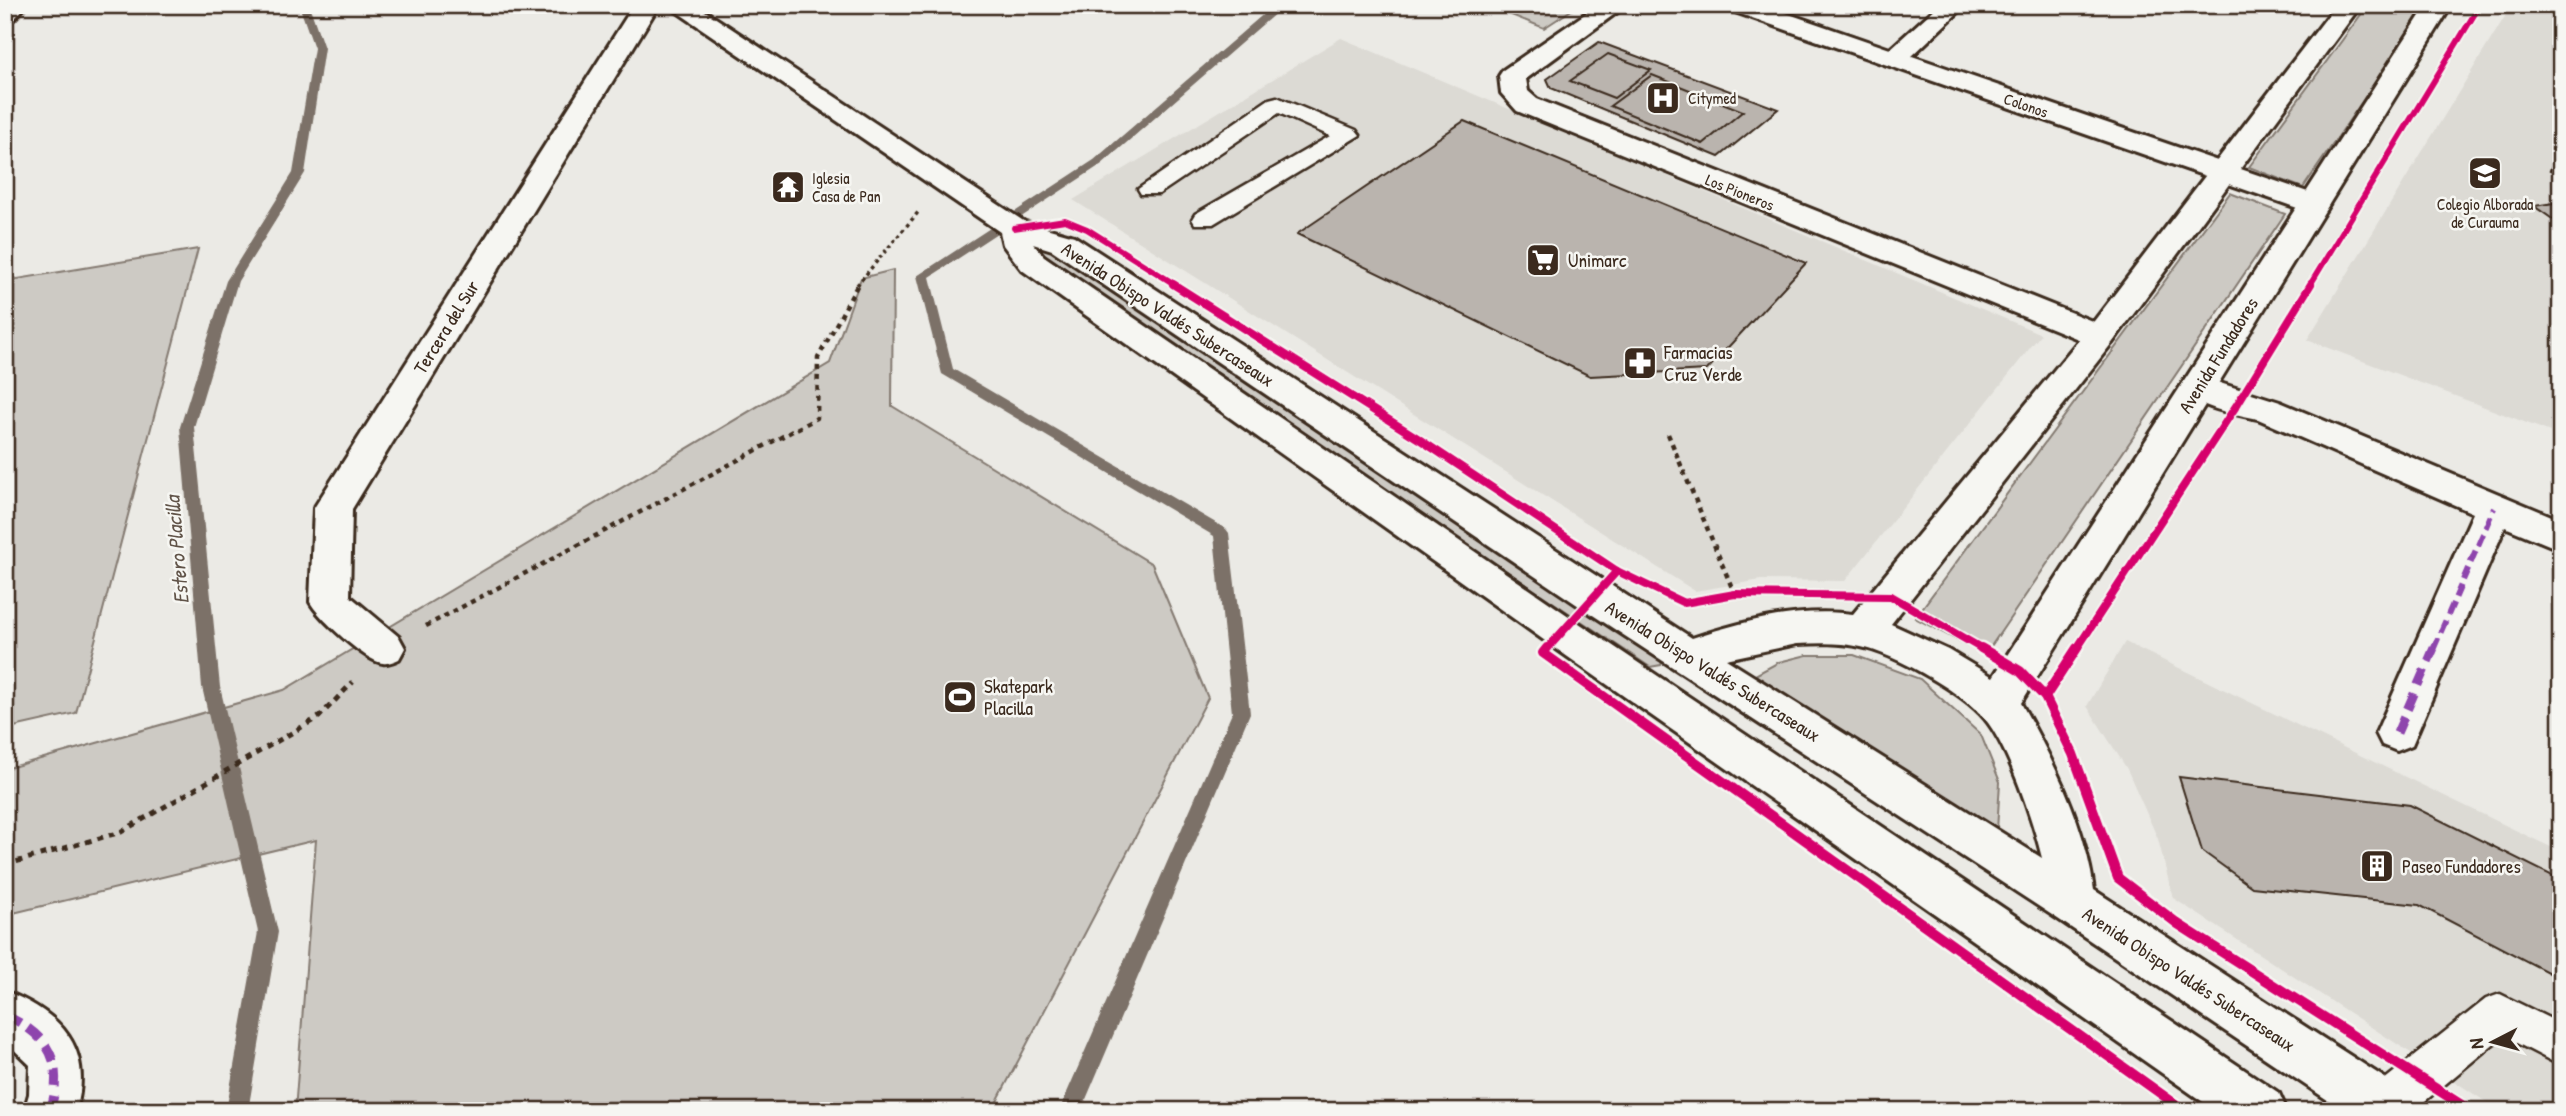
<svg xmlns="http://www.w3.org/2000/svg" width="2566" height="1116" viewBox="0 0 2566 1116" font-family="'Patrick Hand',sans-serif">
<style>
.built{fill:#dcdad4}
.green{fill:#cdcac4;stroke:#847a71;stroke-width:2}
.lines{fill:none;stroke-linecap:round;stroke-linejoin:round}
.stream{fill:#7c7167;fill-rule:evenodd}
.building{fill:#bab4ae;stroke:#3b2a1e;stroke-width:2}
.lane-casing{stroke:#3b2a1e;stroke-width:5}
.street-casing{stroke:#3b2a1e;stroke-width:6}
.secondary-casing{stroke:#3b2a1e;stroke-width:6}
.path-far2{stroke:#3b2a1e;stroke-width:3.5;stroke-dasharray:3.5 3.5;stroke-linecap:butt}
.path-far1{stroke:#3b2a1e;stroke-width:4.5;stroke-dasharray:5 5;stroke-linecap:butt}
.path{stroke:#3b2a1e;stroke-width:5;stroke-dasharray:6 6;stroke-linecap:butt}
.lane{fill:#f6f6f2;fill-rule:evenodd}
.street{fill:#f6f6f2;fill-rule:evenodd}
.secondary{fill:#f6f6f2;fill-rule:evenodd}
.quiet-far1{stroke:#8e44ad;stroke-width:6;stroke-dasharray:13 6;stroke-linecap:butt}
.quiet{stroke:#8e44ad;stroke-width:9;stroke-dasharray:17 9;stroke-linecap:butt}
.cycleway-far2-casing{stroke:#f6f6f2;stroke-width:10}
.cycleway-far1-casing{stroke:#f6f6f2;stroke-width:12}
.cycleway-casing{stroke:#f6f6f2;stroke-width:15}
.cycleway-far2{stroke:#d6006c;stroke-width:6}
.cycleway-far1{stroke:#d6006c;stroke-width:8}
.cycleway{stroke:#d6006c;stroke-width:10}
.labels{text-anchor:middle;stroke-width:5;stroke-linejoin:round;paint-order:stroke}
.far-poi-label{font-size:16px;fill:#3b2a1e;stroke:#f6f6f2;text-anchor:start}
.far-street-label{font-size:16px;fill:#3b2a1e;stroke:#f6f6f2}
.poi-label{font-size:19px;fill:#3b2a1e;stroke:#f6f6f2;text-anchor:start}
.street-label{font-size:19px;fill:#3b2a1e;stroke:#f6f6f2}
.water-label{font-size:21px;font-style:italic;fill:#615449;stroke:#f6f6f2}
</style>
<rect width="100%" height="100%" fill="#ebeae5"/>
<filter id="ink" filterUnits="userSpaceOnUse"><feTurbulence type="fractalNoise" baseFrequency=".0143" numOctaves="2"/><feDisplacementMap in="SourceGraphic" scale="14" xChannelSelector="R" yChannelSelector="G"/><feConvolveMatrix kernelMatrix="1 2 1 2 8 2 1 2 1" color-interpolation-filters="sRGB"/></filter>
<g filter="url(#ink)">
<!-- built -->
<g class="built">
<polygon points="2512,5 2561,5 2561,436 2307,340"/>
<polygon points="1341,38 2041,334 1845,581 1761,580 1695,591 1073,200"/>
<polygon points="2125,642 2561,852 2561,1111 2500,1111 2173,898 2158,839 2127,769 2087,706"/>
</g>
<!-- green -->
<g class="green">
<polygon points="1486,5 1579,5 1544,28"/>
<polygon points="2368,5 2428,5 2303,188 2249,167"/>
<polygon points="2230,193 2285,214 1985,655 1915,618"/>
<polygon points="1049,247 1663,659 1661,665 1650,667 1303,436 1038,251 1041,248"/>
<polygon points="198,249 76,713 5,729 5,281"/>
<polygon points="893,270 892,406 1152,564 1208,698 992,1111 295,1111 316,840 5,915 5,769 284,690 830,363 861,278"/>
<polygon points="1807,655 1854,655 1920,679 1981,735 2000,782 1997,830 1755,675 1779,662"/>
</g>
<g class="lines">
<!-- stream -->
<g class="stream">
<polygon points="299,5 309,5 324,48 305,173 238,281 194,427 220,687 278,932 248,1111 226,1111 258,932 202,687 180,427 226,281 293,173 314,48"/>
<polygon points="1274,5 1285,5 1102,164 930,277 953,369 1226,529 1229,533 1250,713 1081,1111 1059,1111 1232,713 1214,536 942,374 917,276 1094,160"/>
</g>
</g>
<!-- building -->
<g class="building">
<polygon points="1599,42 1778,109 1719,157 1551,88 1547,79"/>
<polygon points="1608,54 1651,70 1614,98 1570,81"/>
<polygon points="1652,75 1743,111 1703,144 1610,106"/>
<polygon points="1464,121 1806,263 1707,370 1590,376 1297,234"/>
<polygon points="2561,145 2561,173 2550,170"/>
<polygon points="2561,202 2561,225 2534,206"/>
<polygon points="2179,777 2410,805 2561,880 2561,979 2419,905 2252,887 2202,851"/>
</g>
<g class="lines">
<!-- lane casing -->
<g class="lane-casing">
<g id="lane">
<polygon points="1277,97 1356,130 1360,135 1213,224 1195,224 1192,219 1195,214 1330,136 1279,113 1159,194 1141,194 1138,189 1269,99"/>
<polygon points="2500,994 2561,1024 2561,1066 2503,1036 2413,1111 2364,1111 2369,1092 2486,999"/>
</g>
</g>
<!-- street casing -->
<g class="street-casing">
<g id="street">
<polygon points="5,5 27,5 14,19 5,21"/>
<path d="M634 5H659L352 509 350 596 399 637 405 648 399 659C394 661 388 664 383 663 365 661 319 618 310 602L314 508Z"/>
<polygon points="1598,5 1627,5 1526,79 1528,91 1537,99 2112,329 2117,336 2112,343 2100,347 2088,343 1517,111 1501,93 1499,76 1503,70"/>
<polygon points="1726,5 1763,5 1890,49 1939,5 1966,5 1912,56 2325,198 2329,204 2325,210 2314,213 2303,210 1729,10"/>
<path d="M2198 376 2280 402 2561 520V550L2505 527 2412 745 2397 751 2382 745 2376 733 2473 513 2258 419C2235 414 2194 408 2181 387L2186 379Z"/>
<path d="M5 991C61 1013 94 1048 76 1111H24L29 1094 30 1065 5 1041Z"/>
</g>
</g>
<!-- secondary casing -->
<g class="secondary-casing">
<path id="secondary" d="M667 5H696L1025 222 1074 236 1692 638C1744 621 1798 607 1853 614L2088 329 2336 5H2361L2112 343 1891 624 1948 650 1993 677 2427 5H2452L2021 703C2054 762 2085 824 2094 890L2408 1093 2416 1111H2344L2055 917 1582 608 1052 250 1033 244 1044 256 1576 621 2279 1093 2287 1111H2216L1548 643 1022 270 1003 245 1000 232ZM1797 644C1818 643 1840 642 1861 647 1893 653 1965 694 1985 719 2009 748 2033 821 2042 858L1726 659Z"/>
</g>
<!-- path-far2 -->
<polyline class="path-far2" points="857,285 920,210"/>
<!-- path-far1 -->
<g class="path-far1">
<polyline points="1668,434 1735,595"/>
<polyline points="426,626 817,418 818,358 858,284"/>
</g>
<!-- path -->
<polyline class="path" points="5,865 121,832 319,717 353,682"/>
<!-- lane -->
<use href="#lane" class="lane"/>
<!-- street -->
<use href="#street" class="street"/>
<!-- secondary -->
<use href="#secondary" class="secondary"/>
<!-- quiet-far1 -->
<polyline class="quiet-far1" points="2433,650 2494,508"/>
<!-- quiet -->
<g class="quiet">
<polyline points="2397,733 2434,648"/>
<path d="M5 1015C50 1036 65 1063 50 1111"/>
</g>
<!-- cycleway-far2 casing -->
<g class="cycleway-far2-casing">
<g id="cycleway-far2">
<polyline points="1014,228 1065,220 1087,229 1176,285"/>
<polyline points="2310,285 2480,5"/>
</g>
</g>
<!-- cycleway-far1 casing -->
<g class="cycleway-far1-casing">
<g id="cycleway-far1">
<polyline points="1173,284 1419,439 1617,571 1684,603 1735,594 1891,596 1984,650"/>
<polyline points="1546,650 1617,571"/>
<polyline points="2076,650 2238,403 2311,284"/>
</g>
</g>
<!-- cycleway casing -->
<g class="cycleway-casing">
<g id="cycleway">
<polyline points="1547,648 1543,653 2185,1111"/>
<polyline points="1981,648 2020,671 2045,697 2073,754 2118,878 2178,924 2471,1111"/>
<polyline points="2045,697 2077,648"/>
</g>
</g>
<!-- cycleway-far2 -->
<use href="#cycleway-far2" class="cycleway-far2"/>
<!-- cycleway-far1 -->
<use href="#cycleway-far1" class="cycleway-far1"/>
<!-- cycleway -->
<use href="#cycleway" class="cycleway"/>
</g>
</g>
<!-- icons -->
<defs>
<g id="hospital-square" transform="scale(1.75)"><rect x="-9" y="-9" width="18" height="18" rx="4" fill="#3b2a1e" stroke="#f6f6f2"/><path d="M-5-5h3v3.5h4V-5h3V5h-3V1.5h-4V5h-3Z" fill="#fff"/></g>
<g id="school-square" transform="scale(1.75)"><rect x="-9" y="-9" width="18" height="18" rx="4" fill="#3b2a1e" stroke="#f6f6f2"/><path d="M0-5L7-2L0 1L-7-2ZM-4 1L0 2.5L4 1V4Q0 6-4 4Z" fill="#fff"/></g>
<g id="temple-square" transform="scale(1.75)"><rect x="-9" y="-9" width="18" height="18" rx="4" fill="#3b2a1e" stroke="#f6f6f2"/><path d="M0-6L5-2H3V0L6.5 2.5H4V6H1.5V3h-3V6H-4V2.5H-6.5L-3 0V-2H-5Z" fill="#fff"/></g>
<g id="supermarket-square" transform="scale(1.75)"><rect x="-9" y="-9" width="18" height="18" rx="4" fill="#3b2a1e" stroke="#f6f6f2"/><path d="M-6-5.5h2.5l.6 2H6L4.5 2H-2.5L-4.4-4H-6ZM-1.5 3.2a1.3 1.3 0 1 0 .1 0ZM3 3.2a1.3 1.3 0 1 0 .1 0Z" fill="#fff"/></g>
<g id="pharmacy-square" transform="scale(1.75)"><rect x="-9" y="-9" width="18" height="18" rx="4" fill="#3b2a1e" stroke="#f6f6f2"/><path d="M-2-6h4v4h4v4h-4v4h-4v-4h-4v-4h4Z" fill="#fff"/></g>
<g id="stadium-square" transform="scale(1.75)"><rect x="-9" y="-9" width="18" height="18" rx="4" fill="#3b2a1e" stroke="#f6f6f2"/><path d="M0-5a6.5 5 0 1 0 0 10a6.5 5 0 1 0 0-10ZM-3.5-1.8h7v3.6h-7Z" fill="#fff"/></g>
<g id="building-square" transform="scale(1.75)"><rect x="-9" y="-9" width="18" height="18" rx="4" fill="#3b2a1e" stroke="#f6f6f2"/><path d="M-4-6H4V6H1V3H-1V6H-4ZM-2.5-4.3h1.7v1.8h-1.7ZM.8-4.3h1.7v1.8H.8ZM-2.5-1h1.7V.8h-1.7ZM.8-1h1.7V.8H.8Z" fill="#fff"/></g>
</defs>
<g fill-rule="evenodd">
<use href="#hospital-square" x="1663" y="98"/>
<use href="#school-square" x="2485" y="173"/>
<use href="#temple-square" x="788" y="187"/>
<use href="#supermarket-square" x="1543" y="260"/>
<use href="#pharmacy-square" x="1640" y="363"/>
<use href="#stadium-square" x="960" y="697"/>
<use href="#building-square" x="2377" y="866"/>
</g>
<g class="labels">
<!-- far-poi labels -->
<g class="far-poi-label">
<text x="1688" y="104">Citymed</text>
<text x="812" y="184">Iglesia<tspan x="812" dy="18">Casa de Pan</tspan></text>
<text x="2485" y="210" text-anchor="middle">Colegio Alborada<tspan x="2485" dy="18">de Curauma</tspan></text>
</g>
<!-- far-street labels -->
<g class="far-street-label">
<text transform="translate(2026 105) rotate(19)" y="6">Colonos</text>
<text transform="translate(1740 192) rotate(22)" y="6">Los Pioneros</text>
</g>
<!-- poi labels -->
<g class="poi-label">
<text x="1568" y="267">Unimarc</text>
<text x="1664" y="359">Farmacias<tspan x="1664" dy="22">Cruz Verde</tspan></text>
<text x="984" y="693">Skatepark<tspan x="984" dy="22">Placilla</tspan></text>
<text x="2402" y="873">Paseo Fundadores</text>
</g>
<!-- street labels -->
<g class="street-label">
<text transform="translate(1168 314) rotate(33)" y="7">Avenida Obispo Valdés Subercaseaux</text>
<text transform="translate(446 327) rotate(-58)" y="7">Tercera del Sur</text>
<text transform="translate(2218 355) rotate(-58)" y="7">Avenida Fundadores</text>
<text transform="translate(1713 671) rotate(32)" y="7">Avenida Obispo Valdés Subercaseaux</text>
<text transform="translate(2189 979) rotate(33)" y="7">Avenida Obispo Valdés Subercaseaux</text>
</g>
<!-- water labels -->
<g class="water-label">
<text transform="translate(177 550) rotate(-95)" y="7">Estero Placilla</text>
</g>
</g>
<!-- margin -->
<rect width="2566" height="1116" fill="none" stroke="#f6f6f2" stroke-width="28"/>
<rect x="14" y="14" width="2538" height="1088" fill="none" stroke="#3b2a1e" stroke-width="2.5" filter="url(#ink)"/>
<!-- north arrow -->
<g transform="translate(2493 1042) rotate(264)" stroke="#f6f6f2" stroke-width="5" paint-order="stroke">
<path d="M0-5L12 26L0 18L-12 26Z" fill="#3b2a1e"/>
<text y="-10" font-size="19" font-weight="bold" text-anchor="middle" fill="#3b2a1e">N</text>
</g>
</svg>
